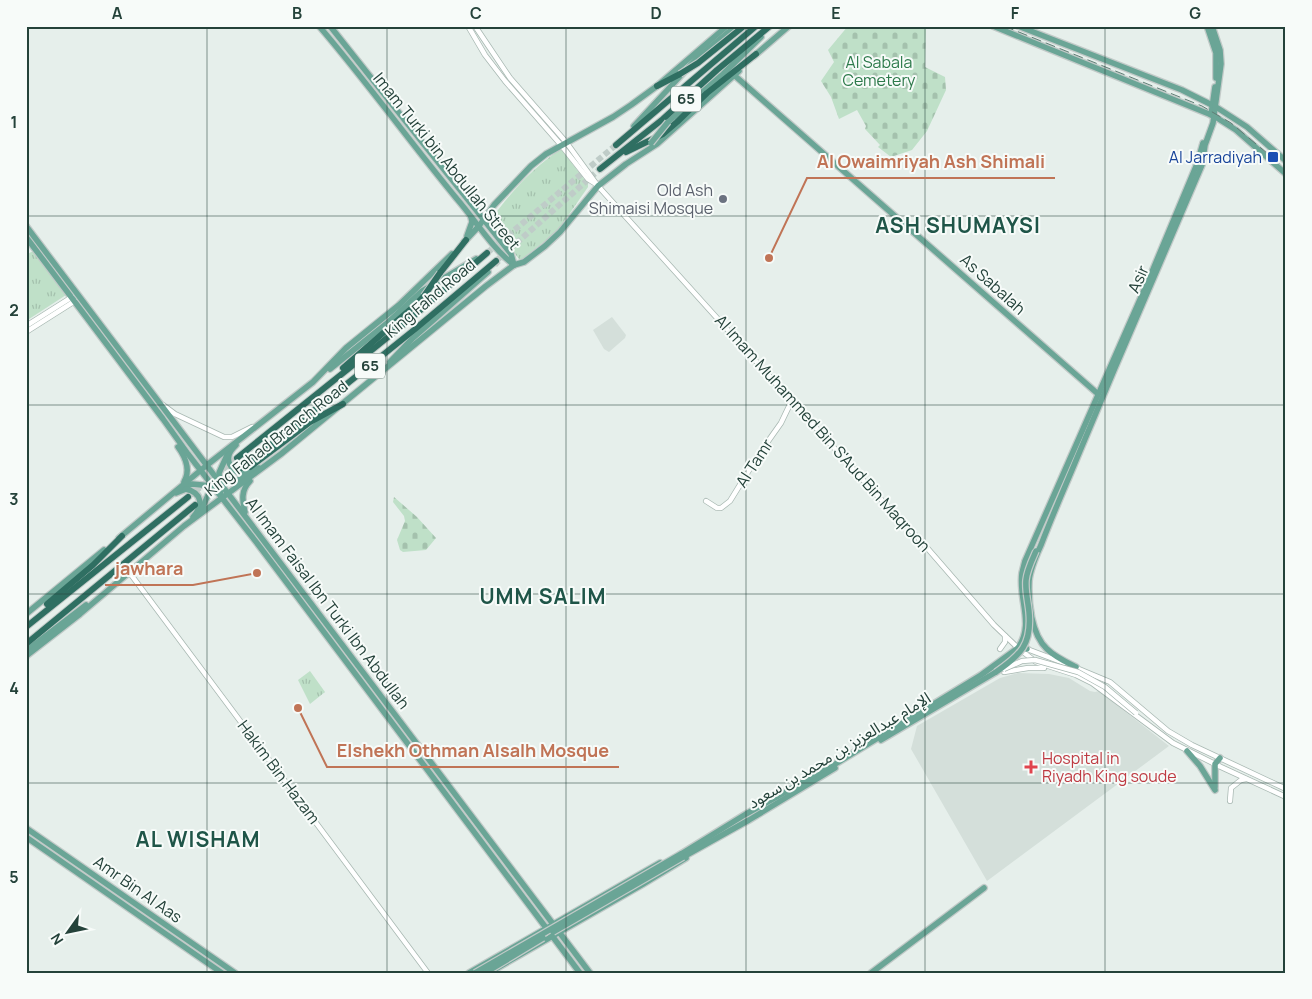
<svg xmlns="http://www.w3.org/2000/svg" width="1312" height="999" viewBox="0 0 1312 999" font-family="Manrope,'Noto Sans Arabic',sans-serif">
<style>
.built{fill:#d4dfda}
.cemetery{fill:url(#cemetery-stones)}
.park{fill:url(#park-tufts)}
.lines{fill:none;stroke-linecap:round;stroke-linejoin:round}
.major-tunnel{stroke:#bfccc8;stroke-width:5.5;stroke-dasharray:5.5 3;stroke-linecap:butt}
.highway-tunnel{stroke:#bfccc8;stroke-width:6;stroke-dasharray:6 3;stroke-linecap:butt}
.minor-casing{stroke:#a8b8b2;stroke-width:6}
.major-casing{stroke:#c2cac8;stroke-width:8}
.highway-casing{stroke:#c2cac8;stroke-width:8}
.minor{stroke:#fff;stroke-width:4.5}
.major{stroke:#6aa596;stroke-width:5.5}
.highway{stroke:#2f6f62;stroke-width:6}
.rail{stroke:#5f7d75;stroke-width:1;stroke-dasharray:10 5;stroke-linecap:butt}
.minor-bridge-casing{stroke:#a8b8b2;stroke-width:6;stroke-linecap:butt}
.major-bridge-casing{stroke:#c2cac8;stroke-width:8;stroke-linecap:butt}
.highway-bridge-casing{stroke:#c2cac8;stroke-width:8;stroke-linecap:butt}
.minor-bridge{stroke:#fff;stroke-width:4.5}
.major-bridge{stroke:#6aa596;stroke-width:5.5}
.highway-bridge{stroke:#2f6f62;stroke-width:6}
.grid{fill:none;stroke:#24423a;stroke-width:1;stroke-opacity:0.55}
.transit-dot{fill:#1a4fb4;stroke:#f7fbf9;stroke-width:2}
.worship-dot{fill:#6b7280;stroke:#f7fbf9;stroke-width:2}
.health-dot{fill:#e0444e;stroke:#f7fbf9;stroke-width:2}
.labels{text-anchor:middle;stroke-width:4;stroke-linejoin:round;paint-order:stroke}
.shield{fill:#f7fbf9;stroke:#637a73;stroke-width:1}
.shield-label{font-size:15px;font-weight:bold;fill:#24423a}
.park-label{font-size:16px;fill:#2d7a4b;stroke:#f7fbf9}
.transit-label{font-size:16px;fill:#164399;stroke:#f7fbf9;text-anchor:end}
.street-label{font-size:16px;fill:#24423a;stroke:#f7fbf9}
.worship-label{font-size:16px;fill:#5b616d;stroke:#f7fbf9;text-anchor:end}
.health-label{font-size:16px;fill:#be3a42;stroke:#f7fbf9;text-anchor:start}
.district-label{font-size:21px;font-weight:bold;letter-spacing:1px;fill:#1f5548;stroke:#f7fbf9}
.leader{fill:none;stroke:#c07456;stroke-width:2}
.callout-dot{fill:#c07456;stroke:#f7fbf9;stroke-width:2}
.callout-label{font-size:18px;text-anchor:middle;font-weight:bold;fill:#c07456;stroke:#f7fbf9;stroke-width:4;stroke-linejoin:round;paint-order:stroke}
.neatline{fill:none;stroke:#24423a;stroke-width:2}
.grid-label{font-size:16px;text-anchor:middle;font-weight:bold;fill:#24423a}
</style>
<defs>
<pattern id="cemetery-stones" width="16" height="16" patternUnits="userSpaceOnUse" patternTransform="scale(1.25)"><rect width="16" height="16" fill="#bfe0c8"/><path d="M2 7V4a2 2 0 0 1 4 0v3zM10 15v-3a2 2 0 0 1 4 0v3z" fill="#a4c1ad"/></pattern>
<pattern id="park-tufts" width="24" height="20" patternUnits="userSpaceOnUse" patternTransform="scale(1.25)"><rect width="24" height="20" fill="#bfe0c8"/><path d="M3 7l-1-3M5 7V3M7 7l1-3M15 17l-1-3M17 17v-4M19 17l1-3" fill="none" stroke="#a4c1ad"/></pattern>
</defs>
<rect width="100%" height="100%" fill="#e6efeb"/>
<!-- built -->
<g class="built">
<polygon points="612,317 626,335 625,338 609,352 604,349 593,330"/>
<polygon points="1018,673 1049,674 1069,678 1090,691 1095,692 1099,691 1169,746 987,881 911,749 917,726 1000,678"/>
</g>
<!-- cemetery -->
<g class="cemetery">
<polygon points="848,26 926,26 925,67 945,77 946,90 927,131 912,150 891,157 878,147 880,145 865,129 866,126 857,110 839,119 831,97 821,81 834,62 828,50"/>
<polygon points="394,497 417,517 436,538 426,550 403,552 400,550 397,540 405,521 404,516 393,502"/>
</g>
<!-- park -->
<g class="park">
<path d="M561 149 588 184V187L561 226 550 237 522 259H519L490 221C510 193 532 168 561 149Z"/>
<polygon points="33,251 66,295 26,321 26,255"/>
<polygon points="310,671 325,692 310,704 298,680"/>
</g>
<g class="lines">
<!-- major-tunnel -->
<polyline class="major-tunnel" points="495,265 518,241"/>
<!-- highway-tunnel -->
<g class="highway-tunnel">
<polyline points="487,253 616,145"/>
<polyline points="496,261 600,169"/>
<polyline points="224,482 241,468"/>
<polyline points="188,497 237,458"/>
</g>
<!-- minor casing -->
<g class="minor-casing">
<g id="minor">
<polyline points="468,26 485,55 505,81 561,145 588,179 596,184"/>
<polyline points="475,26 510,78 566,142 598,186 872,490 922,542 994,625 1018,648 1036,662 1076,675 1092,683 1173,743 1221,767 1286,797"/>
<polyline points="26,326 72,297"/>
<polyline points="26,332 75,301"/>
<polyline points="163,405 175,414 224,437 232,437 252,427"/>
<polyline points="706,501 717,508 721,508 730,501 759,454 781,423 792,400"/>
<polyline points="129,572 428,973"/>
<polyline points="1000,649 1005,642 1005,636"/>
<polyline points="1027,649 1064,663"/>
<polyline points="1074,667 1110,682 1168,731 1192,745 1286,789"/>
<polyline points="1004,672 1028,668 1044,668"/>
<polyline points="1230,801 1231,788 1241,780 1246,779"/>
</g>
</g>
<!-- major casing -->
<g class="major-casing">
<g id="major">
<path d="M319 26C367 82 410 142 457 199 476 221 492 248 514 265"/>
<polyline points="330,26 511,254 514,265"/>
<polyline points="993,26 1214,116 1236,130 1286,174"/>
<polyline points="1018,26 1182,90 1216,107 1247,127 1286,161"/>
<polyline points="1207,26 1216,53 1216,78"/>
<polyline points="754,56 789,26"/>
<polyline points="734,75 1098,394"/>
<polyline points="1211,115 1215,87"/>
<polyline points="668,122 723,74 761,37"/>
<polyline points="634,126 697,58 736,26"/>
<polyline points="26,226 590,973"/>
<polyline points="467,236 472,222 471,217"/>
<polyline points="26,237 163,419 188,454 260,547 580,973"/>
<polyline points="464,242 479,226 494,205 531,166 546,154 613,117 631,105 657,86 727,26"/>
<polyline points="390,362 412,339 488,272"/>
<polyline points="330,369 386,324 422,291 476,259"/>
<path d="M236 445C233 448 230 451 229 455 226 466 237 475 247 473 251 472 255 469 259 468"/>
<path d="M178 447C186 458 191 470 184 482"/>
<polyline points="218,480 236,481 247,476"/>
<polyline points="183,488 192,484 212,486"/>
<path d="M176 493 186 489C203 493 203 506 193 517"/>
<polyline points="221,497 219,473 228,453"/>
<polyline points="201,511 212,486 211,483"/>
<path d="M245 512C242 500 241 490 250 481"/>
<polyline points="119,538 207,465 313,382 346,348 399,305 452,254"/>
<polyline points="26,614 104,550"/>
<path d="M1018 648C1035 624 1018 599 1022 573 1023 569 1024 565 1025 561L1149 279 1197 164 1203 143"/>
<polyline points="26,651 86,605"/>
<polyline points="26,656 80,614 184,526 281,454 486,286 514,265 524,262 545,246 560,232 598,186 626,164 657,144 739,71"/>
<path d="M1076 667C1066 662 1055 657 1047 649 1031 634 1028 602 1029 581 1030 569 1036 556 1041 545 1052 516 1065 487 1077 458 1118 360 1160 262 1202 165L1205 145 1213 123 1221 64 1220 50 1212 26"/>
<polyline points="881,740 996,672"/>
<polyline points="1187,751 1200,766 1215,790"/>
<polyline points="1215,787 1215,764 1220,758"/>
<polyline points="26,828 235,973"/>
<polyline points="26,837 222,973"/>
<polyline points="681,854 746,814 832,766 981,675 1018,648 1027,649"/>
<polyline points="683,857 749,820 835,768"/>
<polyline points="497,968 643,884 686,858"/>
<polyline points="469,973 660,863"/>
<polyline points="871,973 984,888"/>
</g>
</g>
<!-- highway casing -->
<g class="highway-casing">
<g id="highway">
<polyline points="657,86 680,74"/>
<polyline points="616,145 756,26"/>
<polyline points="626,152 663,134 677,122 707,93 756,54"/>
<polyline points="600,169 663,119 717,70 770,26"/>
<polyline points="440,273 466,240"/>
<polyline points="343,368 413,307 424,296"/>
<polyline points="237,458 403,325 487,253"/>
<polyline points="250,467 310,422 343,404"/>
<polyline points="242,468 414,330 496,261"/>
<polyline points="47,604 93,565 122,536"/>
<polyline points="26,627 188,497"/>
<polyline points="26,644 195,505"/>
</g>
</g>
<!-- minor -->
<use href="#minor" class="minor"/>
<!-- major -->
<use href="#major" class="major"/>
<!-- highway -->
<use href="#highway" class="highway"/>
<!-- rail -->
<polyline class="rail" points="1004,26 1202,106 1231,123 1286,169"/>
<!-- minor-bridge casing -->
<g class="minor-bridge-casing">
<polyline id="minor-bridge" points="1004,669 1022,661 1035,660 1078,672 1105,687 1136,713"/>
</g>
<!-- major-bridge casing -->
<g class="major-bridge-casing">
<g id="major-bridge">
<polyline points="651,143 668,122"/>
<path d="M996 672C1021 655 1032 644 1029 612 1028 601 1025 591 1026 580 1027 570 1032 560 1036 551"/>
<polyline points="553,932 683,857"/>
<polyline points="475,973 681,854"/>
<polyline points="485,973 543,938"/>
</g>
</g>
<!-- highway-bridge casing -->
<g class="highway-bridge-casing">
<g id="highway-bridge">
<polyline points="680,74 698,63 744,26"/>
<polyline points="424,296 440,273"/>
</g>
</g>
<!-- minor-bridge -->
<use href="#minor-bridge" class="minor-bridge"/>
<!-- major-bridge -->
<use href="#major-bridge" class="major-bridge"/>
<!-- highway-bridge -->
<use href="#highway-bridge" class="highway-bridge"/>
</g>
<!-- grid -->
<path class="grid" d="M207 26V973M387 26V973M566 26V973M746 26V973M925 26V973M1105 26V973M26 216H1286M26 405H1286M26 594H1286M26 783H1286"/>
<!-- markers -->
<rect class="transit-dot" x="1267" y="151" width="12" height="12" rx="2.5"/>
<circle class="worship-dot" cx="723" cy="199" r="5"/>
<path class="health-dot" d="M1028.5 759.5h5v5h5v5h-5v5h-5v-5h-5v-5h5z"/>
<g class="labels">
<!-- shield labels -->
<g class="shield">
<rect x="671" y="86.5" width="30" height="25" rx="4"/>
<rect x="355" y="353.5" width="30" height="25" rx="4"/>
</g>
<g class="shield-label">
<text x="686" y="104">65</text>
<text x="370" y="371">65</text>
</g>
<!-- park labels -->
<g class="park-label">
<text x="879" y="68">Al Sabala<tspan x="879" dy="18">Cemetery</tspan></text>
</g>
<!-- transit labels -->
<g class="transit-label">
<text x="1262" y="163">Al Jarradiyah</text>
</g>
<!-- street labels -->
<g class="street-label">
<text transform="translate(447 161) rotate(51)" y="6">Imam Turki bin Abdullah Street</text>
<text transform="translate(1138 279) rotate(-66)" y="6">Asir</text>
<text transform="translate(993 284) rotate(42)" y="6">As Sabalah</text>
<text transform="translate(430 298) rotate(-40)" y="6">King Fahd Road</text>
<text transform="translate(823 433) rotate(48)" y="6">Al Imam Muhammed Bin S'Aud Bin Maqroon</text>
<text transform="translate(276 438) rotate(-38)" y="6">King Fahad Branch Road</text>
<text transform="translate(754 463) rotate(-57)" y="6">Al Tamr</text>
<text transform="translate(328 603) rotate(53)" y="6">Al Imam Faisal Ibn Turki Ibn Abdullah</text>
<text transform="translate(839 750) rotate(-31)" y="6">الإمام عبدالعزيز بن محمد بن سعود</text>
<text transform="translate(279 772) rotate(53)" y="6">Hakim Bin Hazam</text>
<text transform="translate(138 889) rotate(35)" y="6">Amr Bin Al Aas</text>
</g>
<!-- worship labels -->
<g class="worship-label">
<text x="713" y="196">Old Ash<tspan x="713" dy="18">Shimaisi Mosque</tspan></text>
</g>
<!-- health labels -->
<g class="health-label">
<text x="1042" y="764">Hospital in<tspan x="1042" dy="18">Riyadh King soude</tspan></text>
</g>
<!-- district labels -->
<g class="district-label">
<text x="958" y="233">ASH SHUMAYSI</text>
<text x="543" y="604">UMM SALIM</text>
<text x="198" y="847">AL WISHAM</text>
</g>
</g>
<!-- callouts -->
<path class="leader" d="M769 258L807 178H1055M257 573L193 585H105M298 708L327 767H619"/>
<g class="callout-dot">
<circle cx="769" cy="258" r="5"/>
<circle cx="257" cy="573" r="5"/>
<circle cx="298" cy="708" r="5"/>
</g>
<g class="callout-label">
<text x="931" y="168">Al Owaimriyah Ash Shimali</text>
<text x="149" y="575">jawhara</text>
<text x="473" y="757">Elshekh Othman Alsalh Mosque</text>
</g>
<!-- border -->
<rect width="1312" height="999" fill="none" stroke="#f7fbf9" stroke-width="55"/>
<!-- north arrow -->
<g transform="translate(68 932) rotate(237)" stroke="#f7fbf9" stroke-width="4" paint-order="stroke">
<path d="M0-4L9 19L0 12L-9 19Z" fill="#24423a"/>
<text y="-8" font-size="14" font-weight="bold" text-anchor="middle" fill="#24423a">N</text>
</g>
<rect x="28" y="28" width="1256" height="944" class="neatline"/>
<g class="grid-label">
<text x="117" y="19">A</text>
<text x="297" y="19">B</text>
<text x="476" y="19">C</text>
<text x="656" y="19">D</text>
<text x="836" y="19">E</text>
<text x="1015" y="19">F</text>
<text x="1195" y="19">G</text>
<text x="14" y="128">1</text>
<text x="14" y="316">2</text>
<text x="14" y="505">3</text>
<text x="14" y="694">4</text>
<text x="14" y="883">5</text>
</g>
</svg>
